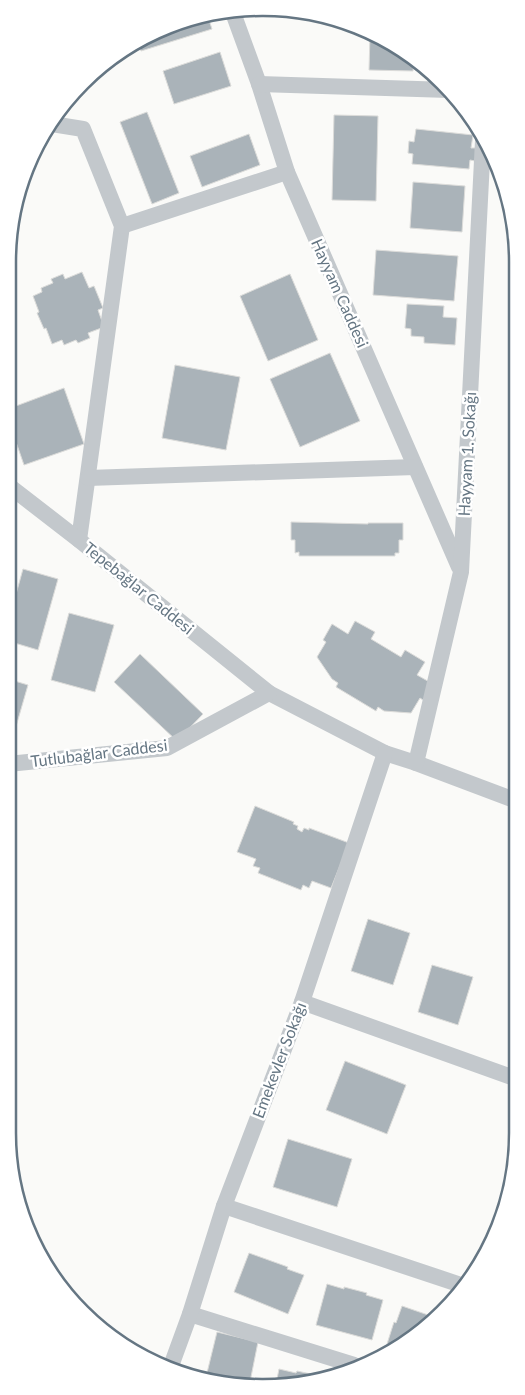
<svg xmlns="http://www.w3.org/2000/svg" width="525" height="1395" font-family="Lato,sans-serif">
  <rect width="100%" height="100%" fill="#fafaf8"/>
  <g fill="#aab3b9" stroke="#dcdcda">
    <polygon points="208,17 212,29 141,51 137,41"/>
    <polygon points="370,35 404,50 414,59 413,71 369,70"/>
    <polygon points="220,52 231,86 174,104 163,71"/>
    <polygon points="147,112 179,193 152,204 120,122"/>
    <polygon points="334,115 378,116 376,201 332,200"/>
    <polygon points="416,129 473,135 471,148 477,148 475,161 470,160 469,169 412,164 413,154 408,153 409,141 414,142"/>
    <polygon points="249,134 260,165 202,187 190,156"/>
    <polygon points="413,182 465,186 462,232 410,228"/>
    <polygon points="503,182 507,200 501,199"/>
    <polygon points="376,250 458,256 454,301 373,295"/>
    <polygon points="82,272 89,288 94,286 103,308 98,310 104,327 88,333 90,338 78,343 76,340 64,345 62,340 52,344 46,328 44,329 37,313 39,312 33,296 42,292 41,288 53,283 51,279 63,274 65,279"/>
    <polygon points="290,274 318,340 268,361 240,296"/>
    <polygon points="407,304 444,306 443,317 457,318 455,345 424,343 424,337 411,336 411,329 405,328"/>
    <polygon points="330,353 360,421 300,447 270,379"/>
    <polygon points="175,365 240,377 226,450 162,438"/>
    <polygon points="64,388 84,444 24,465 8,419 8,409"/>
    <polygon points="291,522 368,524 368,523 403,523 403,540 399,540 399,553 395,553 395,556 299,556 299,552 295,553 295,540 291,540"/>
    <polygon points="23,569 58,579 38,650 8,641 8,623"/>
    <polygon points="69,613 114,625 95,692 51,680"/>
    <polygon points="355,621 375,632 371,639 401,657 405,650 425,662 417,675 433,684 423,700 420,698 411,713 384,711 378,707 376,711 336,687 338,683 332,679 317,657 326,642 323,640 332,624 348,634"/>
    <polygon points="140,654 203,714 177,741 114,682"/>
    <polygon points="8,679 28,685 8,754"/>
    <polygon points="255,806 294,822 293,824 298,826 297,829 302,832 304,828 309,830 309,828 349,843 331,888 312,881 309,888 303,885 301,890 258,873 260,868 253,866 256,859 237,852"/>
    <polygon points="368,919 410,933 393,985 351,971"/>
    <polygon points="432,965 473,977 458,1025 418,1012"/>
    <polygon points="345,1061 406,1085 387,1134 326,1110"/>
    <polygon points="288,1139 352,1159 337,1207 273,1187"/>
    <polygon points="249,1253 288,1267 287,1269 304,1275 288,1314 234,1292"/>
    <polygon points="327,1284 344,1289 344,1287 367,1293 366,1295 383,1300 372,1340 316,1325"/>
    <polygon points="402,1306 434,1317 404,1345 387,1352 389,1344 387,1344 394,1322 396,1323"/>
    <polygon points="217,1332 258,1342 250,1382 248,1381 247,1385 229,1385 206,1377"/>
    <polygon points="279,1369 296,1373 297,1371 320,1376 319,1379 321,1379 313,1383 276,1384"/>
  </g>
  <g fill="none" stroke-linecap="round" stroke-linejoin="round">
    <g stroke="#c3c8cc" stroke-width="16">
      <polyline points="232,10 259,84 287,172 459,567"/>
      <polyline points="259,84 449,90"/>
      <polyline points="52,124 83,129 122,226 79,540"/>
      <polyline points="122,226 287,172"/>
      <polyline points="88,478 415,467"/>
      <polyline points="8,485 79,540 269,693 385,753 416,763 517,801"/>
      <polyline points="416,763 461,572 483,141"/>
      <polyline points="8,764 167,748 269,693"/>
      <polyline points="302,1002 517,1079"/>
      <polyline points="224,1206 464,1286 464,1289"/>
      <polyline points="190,1314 354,1365"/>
      <polyline points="171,1366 190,1314 224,1206 302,1002 385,753"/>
    </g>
  </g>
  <g text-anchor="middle" stroke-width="5" stroke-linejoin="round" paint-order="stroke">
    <g font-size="16" fill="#657683" stroke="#fff">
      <text transform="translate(340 293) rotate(66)" y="6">Hayyam Caddesi</text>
      <text transform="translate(467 454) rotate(-87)" y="6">Hayyam 1. Sokağı</text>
      <text transform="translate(139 588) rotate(39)" y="6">Tepebağlar Caddesi</text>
      <text transform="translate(99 753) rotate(-7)" y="6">Tutlubağlar Caddesi</text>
      <text transform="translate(279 1060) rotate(-69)" y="6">Emekevler Sokağı</text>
    </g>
  </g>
  <path d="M0 0H525V1395H0ZM262 16H263A246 246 0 0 1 509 262V1133A246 246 0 0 1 263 1379H262A246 246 0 0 1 16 1133V262A246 246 0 0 1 262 16Z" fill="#fff" fill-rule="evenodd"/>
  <path fill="none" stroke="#657683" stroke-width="2.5" d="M262 16H263A246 246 0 0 1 509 262V1133A246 246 0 0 1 263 1379H262A246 246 0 0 1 16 1133V262A246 246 0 0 1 262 16Z"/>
</svg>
